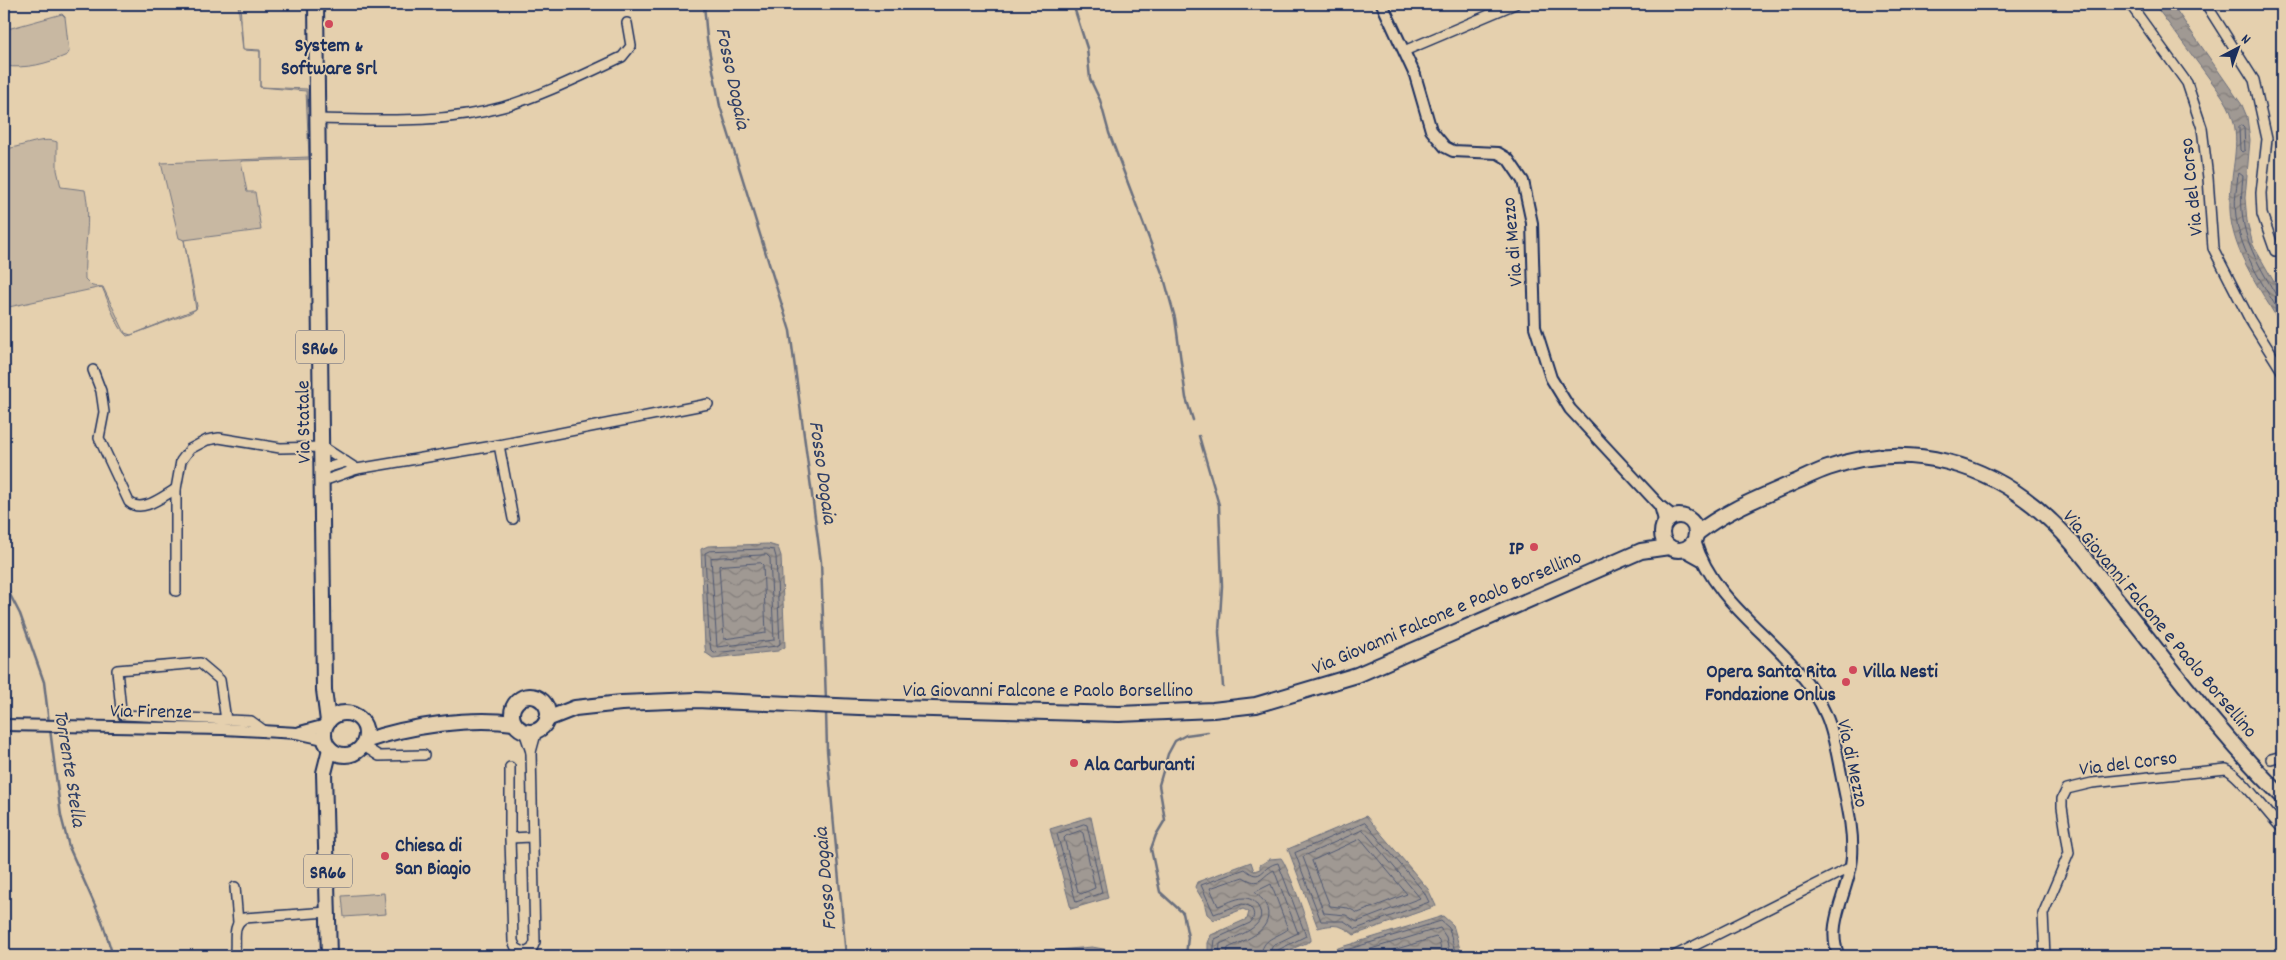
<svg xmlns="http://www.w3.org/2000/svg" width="2286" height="960" font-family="Dekko,sans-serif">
  <defs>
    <pattern id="water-waves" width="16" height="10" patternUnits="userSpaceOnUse" patternTransform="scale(1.25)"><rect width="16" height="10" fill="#a09993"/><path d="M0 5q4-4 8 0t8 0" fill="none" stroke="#827d7b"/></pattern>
  </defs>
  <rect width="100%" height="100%" fill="#e5d0ae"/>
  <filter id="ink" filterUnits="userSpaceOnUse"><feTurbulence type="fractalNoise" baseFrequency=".02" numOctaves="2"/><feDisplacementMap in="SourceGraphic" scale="10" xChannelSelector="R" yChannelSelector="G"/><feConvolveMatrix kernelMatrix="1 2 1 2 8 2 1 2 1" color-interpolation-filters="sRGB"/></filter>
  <g filter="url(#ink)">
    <g fill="#c8b8a2" stroke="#727480">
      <path d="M238 4H240L243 49 260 50V87L307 89 310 159 241 161 247 192H255L261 230 184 240 197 306 196 309 190 313 131 335 127 336C115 325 109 302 102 287L4 308V149C20 148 42 136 57 142V170L61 187 85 190C92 219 83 250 85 279L92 286 103 287 125 333 131 335 196 309 184 240 179 238 161 163 309 157 306 91 260 87V51L243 50Z"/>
      <path d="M62 14 65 17 69 52 67 55C46 64 27 69 4 66V30Z"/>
      <polygon points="384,893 386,914 344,917 342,896"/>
    </g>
    <g fill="url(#water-waves)" stroke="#6b6f7e">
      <path d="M2154 4H2172L2242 105 2247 117 2250 140 2245 198 2247 221 2253 245 2282 296V327C2260 287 2227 247 2230 199 2231 172 2241 142 2232 116 2228 101 2215 87 2206 74 2189 51 2171 27 2154 4Z"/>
      <polygon points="768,544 778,547 781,556 785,647 778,651 713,658 706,653 705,647 701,549 708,546"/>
      <path d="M1366 816 1428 889 1436 906 1354 935C1341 924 1334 924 1318 928L1288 849Z"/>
      <polygon points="1089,817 1091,817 1108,898 1071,909 1050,829"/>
      <path d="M1281 858C1287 864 1312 933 1311 941L1275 956H1208V943L1211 935 1247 919 1249 912 1243 909 1214 920 1207 914 1204 902 1195 887 1197 882 1251 862 1254 871 1260 869V865L1270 859Z"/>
      <polygon points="1443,916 1453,925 1462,956 1333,956 1335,950 1338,948"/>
      <polygon points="1092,947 1142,956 1055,956 1058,950"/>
    </g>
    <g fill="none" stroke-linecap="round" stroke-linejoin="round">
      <g stroke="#505973" stroke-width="1">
        <polygon points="2242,125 2244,127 2245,150 2242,152 2240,150 2239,128"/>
        <path d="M2282 298 2276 295C2250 250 2237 229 2243 176L2239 173C2237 179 2237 186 2236 192 2230 239 2260 278 2282 317"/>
        <polygon points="767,549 774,550 776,557 780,644 777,646 714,653 711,650 709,637 705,553 709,551"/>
        <polygon points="767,555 770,558 774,640 717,647 711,558"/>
        <polygon points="761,563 763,565 766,633 724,639 719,566"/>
        <polygon points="1365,823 1424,892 1429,902 1356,929 1344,921 1321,921 1295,853"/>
        <polygon points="1084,824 1087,825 1102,893 1076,902 1057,834"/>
        <polygon points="1363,830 1420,898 1357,922 1346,915 1324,913 1303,857"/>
        <polygon points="1080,831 1083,833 1095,888 1081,894 1078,892 1064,838 1066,836"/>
        <polygon points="1361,839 1407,894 1358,913 1348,908 1330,906 1312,861"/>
        <path d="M1060 956C1072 948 1096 952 1109 956"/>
        <path d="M1213 956 1215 939 1250 923C1255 918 1255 911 1249 906L1242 904 1214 914 1201 885 1245 869C1262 884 1261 866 1278 863L1306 936 1278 950 1275 956"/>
        <path d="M1219 956 1220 944C1233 937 1273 927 1257 905 1254 900 1249 898 1244 898 1235 898 1226 904 1218 906L1210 888 1243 877C1261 888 1260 877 1274 870L1298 933 1273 945 1268 956"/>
        <path d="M1227 956 1228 948C1245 940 1278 930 1265 903 1263 899 1258 896 1255 892L1271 884 1288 929C1277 938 1262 937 1261 956"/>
        <polyline points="1338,956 1339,953 1346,950 1441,921 1449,928 1456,956"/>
        <polyline points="1348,956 1440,928 1446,937 1450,956"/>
        <polyline points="1374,956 1436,937 1439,940 1442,956"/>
      </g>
      <g stroke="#6b6f7e" stroke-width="2.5">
        <polyline points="704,4 707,39 720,106 790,331 821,562 826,701"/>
        <polyline points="1073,4 1087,48 1090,79 1100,100 1109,133 1164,278 1175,318 1186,398 1193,420"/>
        <polyline points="1199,436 1219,505 1222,586 1219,632 1223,687"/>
        <polyline points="4,583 20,614 44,682 49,723"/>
        <polyline points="826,711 827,750 846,956"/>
        <polyline points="50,729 61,816 69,847 102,921 113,956"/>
        <polyline points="1186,956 1188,937 1183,913 1160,892 1151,849 1156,835 1165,820 1159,785 1168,754 1175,741 1186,735 1208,732"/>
      </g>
      <defs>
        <g id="minor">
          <polyline points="2130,4 2187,83 2202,128 2208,178 2213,248 2250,320 2282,371"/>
          <polyline points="2206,4 2254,80 2267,139 2261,193 2262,214 2275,251"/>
          <polyline points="1404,51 1515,4"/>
          <path d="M318 119C379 120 443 124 503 107 544 95 583 75 622 57L631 46 627 23"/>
          <path d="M93 370 101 391 104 412 99 438 129 502C142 514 163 496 176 489"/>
          <polyline points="499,445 513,519"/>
          <polyline points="323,469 346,462"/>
          <polyline points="323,481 357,469 499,445 708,404"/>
          <polyline points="176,591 176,489 181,461 190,449 207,440 219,438 280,448 323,447 357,469"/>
          <polyline points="226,720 220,680 200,663 117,670 121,710 123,715 251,721 266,732"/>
          <polyline points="524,731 531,752"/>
          <polyline points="362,745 379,756 424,755"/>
          <polyline points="2271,759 2282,756"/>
          <polyline points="510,767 510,838 513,941 516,948 525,953 532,949 535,942 531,752 537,730"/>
          <polyline points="510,838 532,837"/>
          <polyline points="235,887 238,922"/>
          <path d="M234 956C238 943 230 926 244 918L328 912"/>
          <polyline points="1674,956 1851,867"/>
          <path d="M2045 956 2043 914 2069 853 2062 807V799L2067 789 2092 783 2226 769C2240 774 2268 815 2282 828"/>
        </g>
        <g id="tertiary">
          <polyline points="1382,4 1415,75 1431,130 1445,147 1453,151 1498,153 1508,159 1523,181 1532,223 1535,327 1551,378 1570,409 1660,506 1674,517"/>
          <polyline points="1660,506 1665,524"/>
          <path d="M1695 541C1717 614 1797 646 1826 715 1834 733 1837 754 1841 774 1846 800 1854 829 1852 857 1850 889 1824 925 1839 956"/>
          <polyline points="1683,550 1701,560"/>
          <polyline points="4,725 223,729 297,733 324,739"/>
          <polyline points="300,732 326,725"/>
        </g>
        <g id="primary">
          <polyline points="316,4 324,690 328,721"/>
          <circle cx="1679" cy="533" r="17"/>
          <path d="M1696 534C1725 511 1759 498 1793 483 1805 478 1816 472 1828 468 1909 440 1990 462 2051 521 2077 545 2097 575 2119 602 2172 668 2222 738 2282 796"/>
          <circle cx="530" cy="714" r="18"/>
          <circle cx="345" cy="734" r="21"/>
          <polyline points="547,719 575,708 621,703 696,700 859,707 1119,714 1213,710 1256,705 1357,675 1641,551 1669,547"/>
          <path d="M365 741C407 726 470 717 514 723"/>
          <polyline points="329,956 324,773 330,749"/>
        </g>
      </defs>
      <use href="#minor" stroke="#1b2f5e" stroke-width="12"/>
      <use href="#tertiary" stroke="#1b2f5e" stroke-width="14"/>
      <use href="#primary" stroke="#1b2f5e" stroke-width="18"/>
      <use href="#minor" stroke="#e5d0ae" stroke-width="9"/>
      <use href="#tertiary" stroke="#e5d0ae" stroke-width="10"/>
      <use href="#primary" stroke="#e5d0ae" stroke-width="14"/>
    </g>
  </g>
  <g fill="#d1495b" stroke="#e5d0ae" stroke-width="2">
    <circle cx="329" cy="24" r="5"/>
    <circle cx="1534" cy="547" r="5"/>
    <circle cx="1853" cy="670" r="5"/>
    <circle cx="1846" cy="682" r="5"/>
    <circle cx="1074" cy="763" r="5"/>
    <circle cx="385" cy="856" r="5"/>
  </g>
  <g text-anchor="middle" stroke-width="4" stroke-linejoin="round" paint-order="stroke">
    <g fill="#e5d0ae" stroke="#585f76" stroke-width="1">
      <rect x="296" y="330.5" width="48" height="33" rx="4"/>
      <rect x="304" y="854.5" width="48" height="33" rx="4"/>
    </g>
    <g font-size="19" font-weight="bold" fill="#1b2f5e">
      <text x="320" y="354">SR66</text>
      <text x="328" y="878">SR66</text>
    </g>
    <g font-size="20" font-weight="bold" fill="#1b2f5e" stroke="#e5d0ae" text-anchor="start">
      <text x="329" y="51" text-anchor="middle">System &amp;<tspan x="329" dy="23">Software Srl</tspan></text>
      <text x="1524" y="554" text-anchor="end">IP</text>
      <text x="1836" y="677" text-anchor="end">Opera Santa Rita<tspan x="1836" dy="23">Fondazione Onlus</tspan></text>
      <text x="1863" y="677">Villa Nesti</text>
      <text x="1084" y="770">Ala Carburanti</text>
      <text x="395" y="851">Chiesa di<tspan x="395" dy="23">San Biagio</tspan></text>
    </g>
    <g font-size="20" fill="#1b2f5e" stroke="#e5d0ae">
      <text transform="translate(2190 187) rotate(-96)" y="7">Via del Corso</text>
      <text transform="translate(1511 242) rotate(-95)" y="7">Via di Mezzo</text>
      <text transform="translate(302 422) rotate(-91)" y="7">Via Statale</text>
      <text transform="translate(1446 611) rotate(-23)" y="7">Via Giovanni Falcone e Paolo Borsellino</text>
      <text transform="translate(2161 623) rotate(50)" y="7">Via Giovanni Falcone e Paolo Borsellino</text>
      <text x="1048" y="696">Via Giovanni Falcone e Paolo Borsellino</text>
      <text transform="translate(151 710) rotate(1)" y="7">Via Firenze</text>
      <text transform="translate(2128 762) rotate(-7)" y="7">Via del Corso</text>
      <text transform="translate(1854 763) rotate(78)" y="7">Via di Mezzo</text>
    </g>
    <g font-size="21" font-style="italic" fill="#2f3f66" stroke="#e5d0ae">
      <text transform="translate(734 78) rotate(78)" y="7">Fosso Dogaia</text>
      <text transform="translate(824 472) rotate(82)" y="7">Fosso Dogaia</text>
      <text transform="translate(71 768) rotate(81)" y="7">Torrente Stella</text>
      <text transform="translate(824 879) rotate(-95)" y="7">Fosso Dogaia</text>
    </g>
  </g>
  <rect width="2286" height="960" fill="none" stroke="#e5d0ae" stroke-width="20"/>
  <rect x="10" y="10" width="2266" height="940" fill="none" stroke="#1b2f5e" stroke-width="2" filter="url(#ink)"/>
  <g transform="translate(2238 48) rotate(41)" stroke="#e5d0ae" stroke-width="4" paint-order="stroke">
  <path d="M0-4L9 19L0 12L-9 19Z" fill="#1b2f5e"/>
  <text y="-8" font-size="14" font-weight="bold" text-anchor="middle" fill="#1b2f5e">N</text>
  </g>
</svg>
